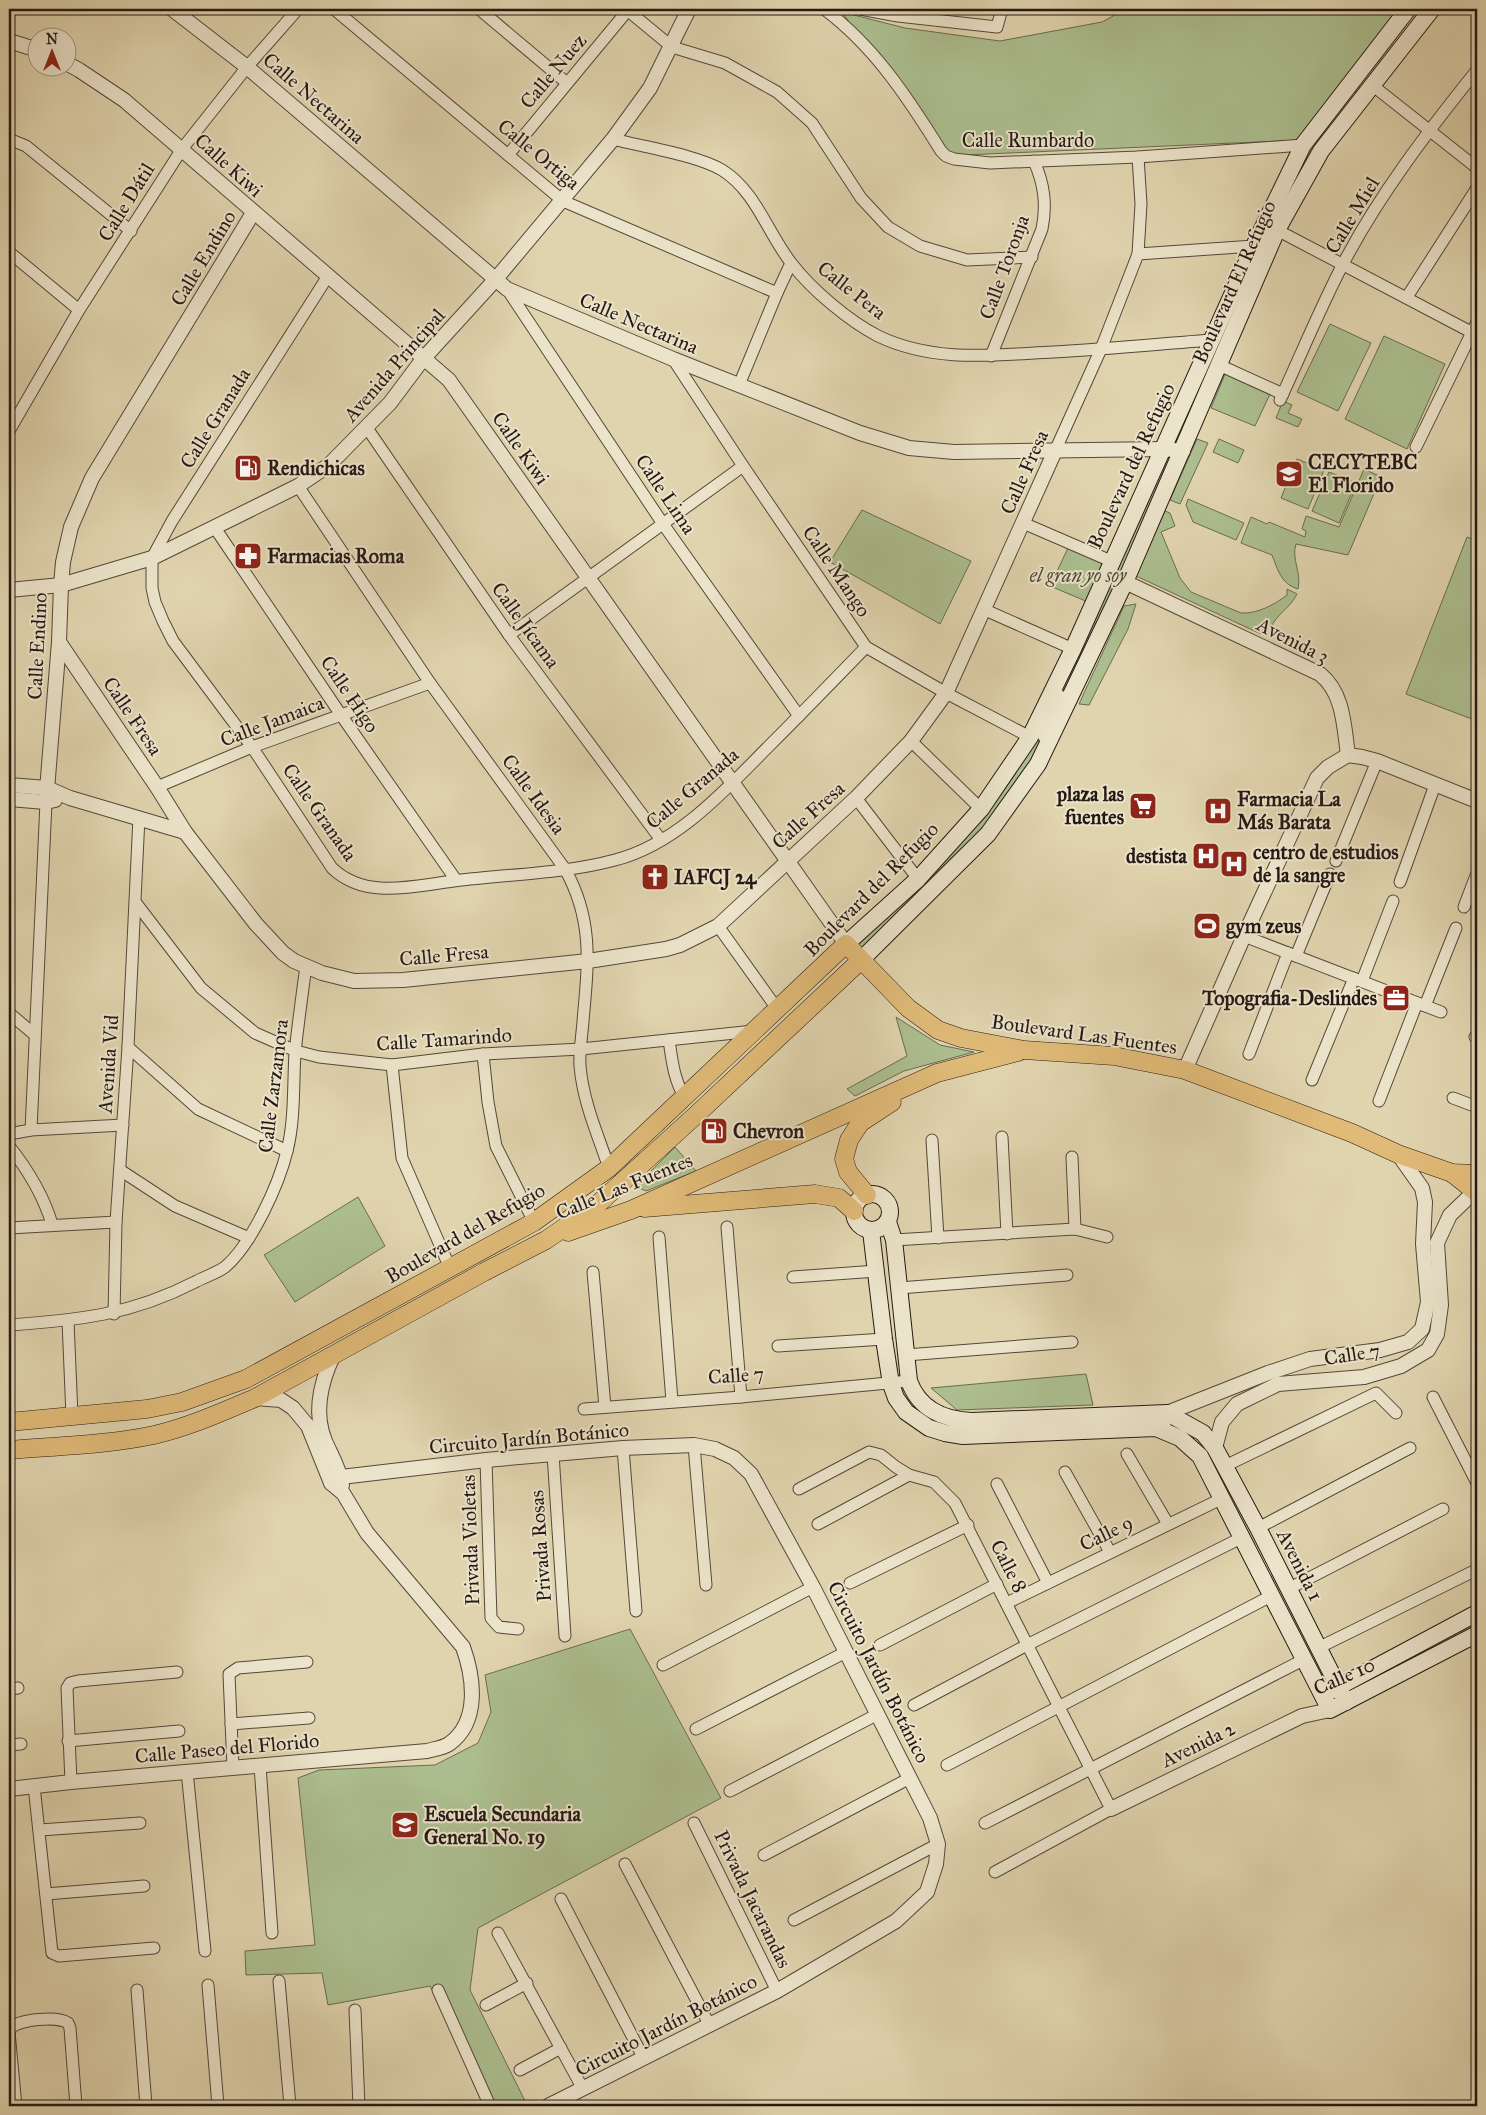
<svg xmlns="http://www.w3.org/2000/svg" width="1486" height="2115" font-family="'IM FELL Great Primer',serif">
  <rect width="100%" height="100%" fill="#e0d4ae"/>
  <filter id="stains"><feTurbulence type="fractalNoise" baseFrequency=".004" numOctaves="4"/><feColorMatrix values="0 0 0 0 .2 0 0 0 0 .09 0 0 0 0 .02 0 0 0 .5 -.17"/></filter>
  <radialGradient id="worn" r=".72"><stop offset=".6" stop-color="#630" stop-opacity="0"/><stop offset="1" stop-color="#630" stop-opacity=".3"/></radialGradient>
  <g fill="#acbe8f" stroke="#686c52">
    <polygon points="1126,9 1401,9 1302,140 942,156 842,12 905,28 1000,41 1102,22"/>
    <polygon points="1330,324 1371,343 1338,411 1297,392"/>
    <polygon points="1384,336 1445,364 1407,449 1345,419"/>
    <polygon points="1225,374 1270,394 1255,426 1211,408"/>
    <polygon points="1283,401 1292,405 1288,413 1302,419 1298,427 1276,418"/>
    <polygon points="1197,439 1208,443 1180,504 1170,500"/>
    <polygon points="1219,439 1244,450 1238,463 1213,452"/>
    <polygon points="1297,459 1324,470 1308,509 1281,498"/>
    <polygon points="1157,467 1170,473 1046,734 1023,773 1000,808 958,854 860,953 854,949 905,900 1000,793"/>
    <path d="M1364 469 1381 477 1348 555 1296 544C1291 559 1302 573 1298 589 1281 584 1278 570 1272 555L1241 543 1251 517 1267 524 1269 522 1305 537 1306 531 1302 529 1306 516 1339 527Z"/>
    <polygon points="1329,472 1356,483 1339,523 1312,511"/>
    <polygon points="1188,499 1244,523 1236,540 1193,522 1186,505"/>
    <polygon points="862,510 971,561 940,624 830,562"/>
    <path d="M1165 511 1170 513 1175 526 1161 532 1180 578 1191 592 1241 613C1257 614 1274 605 1287 595V589L1297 594C1291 607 1277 614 1271 627L1265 626 1261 634 1136 576Z"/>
    <polygon points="1467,537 1477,541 1477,721 1406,694"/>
    <polygon points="1068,548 1105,565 1088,602 1050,586"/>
    <polygon points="1136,604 1128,629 1089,705 1079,704 1124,606"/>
    <polygon points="896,1017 940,1045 974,1052 904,1071 855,1096 847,1089 907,1056"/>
    <polygon points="675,1147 696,1171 646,1191 639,1188 638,1184"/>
    <polygon points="358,1197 385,1246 295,1302 264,1255"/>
    <polygon points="1086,1374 1093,1405 957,1410 931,1388"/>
    <polygon points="630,1629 721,1798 478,1928 470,1990 527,2105 493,2106 430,1986 328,2005 322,1973 246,1975 245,1951 315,1945 298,1778 319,1770 435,1765 478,1743 491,1712 485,1675"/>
  </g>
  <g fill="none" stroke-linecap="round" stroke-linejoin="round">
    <defs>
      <g id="minor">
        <polyline points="334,9 563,201 777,293"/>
        <polyline points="479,9 567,83"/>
        <polyline points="626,9 672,47 725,63 777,92 812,123 861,198 888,227 920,246 967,260 1032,257"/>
        <path d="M824 9C874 46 908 98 941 151L946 156 954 159 990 163 1138 157 1303 145"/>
        <polyline points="860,9 898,16 997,27 1002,9"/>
        <polyline points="1372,85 1477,168"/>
        <polyline points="9,139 26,146 131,231"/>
        <path d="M613 139C643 147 697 155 722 170 756 191 768 234 792 264 812 290 849 321 878 336 934 363 994 355 1053 352 1106 349 1159 344 1211 340"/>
        <polyline points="508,155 628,10"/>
        <polyline points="1277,230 1471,332"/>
        <polyline points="9,252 79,310"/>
        <polyline points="1138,254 1254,246"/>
        <path d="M328 276 172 521 152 558V588L155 602 163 621 173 641 252 747 332 868C365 900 413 886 454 881 508 874 563 874 615 860 678 844 727 788 771 744 803 712 834 680 866 647"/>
        <polyline points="507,289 663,524 799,716"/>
        <polyline points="1407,297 1477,188"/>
        <path d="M991 356 1042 229C1047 204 1044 184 1034 161"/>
        <polyline points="673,359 743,466 866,647 946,693 1030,737"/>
        <polyline points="1219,365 1283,394"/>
        <polyline points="739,385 777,293 791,263"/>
        <path d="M1280 400C1301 355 1320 308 1343 264 1379 195 1428 131 1477 70"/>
        <polyline points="367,428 509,635 661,840"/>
        <polyline points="9,431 79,310 182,149 247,67 298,9"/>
        <polyline points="1416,447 1477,322"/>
        <polyline points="1055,451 1101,349 1138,254 1141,204 1138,157"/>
        <path d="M298 486 430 683 565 869C594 921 588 965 583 1021 582 1036 579 1052 580 1066 583 1102 598 1135 609 1168"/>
        <polyline points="1023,523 1111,561"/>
        <polyline points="215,528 341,715 456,880"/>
        <polyline points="983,609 1073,649"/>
        <polyline points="509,635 743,466"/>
        <polyline points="911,741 981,809"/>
        <polyline points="157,787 252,747 430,683"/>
        <polyline points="856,798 918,879"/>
        <polyline points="1336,861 1377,761"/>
        <polyline points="1400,882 1435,785"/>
        <polyline points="136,903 201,988 255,1033 296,1051 319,1057 392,1065 483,1054 581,1049 754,1031"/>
        <polyline points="1464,907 1477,873"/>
        <polyline points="718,926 778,1010"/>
        <polyline points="1244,936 1441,1012"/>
        <polyline points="1296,956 1330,874"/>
        <polyline points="1362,981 1393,901"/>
        <polyline points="1425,1006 1456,928"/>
        <polyline points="9,1013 35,1035"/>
        <polyline points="1475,1037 1477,1037"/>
        <path d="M669 1040C672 1061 674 1080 685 1098"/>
        <polyline points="128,1047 198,1109 287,1151"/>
        <polyline points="483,1054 488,1102 496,1146 534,1222"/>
        <polyline points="1249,1054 1288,953"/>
        <polyline points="392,1065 402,1158 450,1268"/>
        <polyline points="1312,1080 1354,978"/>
        <polyline points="1453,1098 1477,1107"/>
        <polyline points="1379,1101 1417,1003"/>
        <polyline points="31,1130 46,802"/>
        <polyline points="9,1134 31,1130 123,1125"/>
        <polyline points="1002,1137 1007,1234"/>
        <polyline points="932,1140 938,1238"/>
        <path d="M9 1146C28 1170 43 1194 52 1224"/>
        <polyline points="1072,1157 1075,1229"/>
        <polyline points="120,1170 175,1206 249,1238"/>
        <polyline points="727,1227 741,1397"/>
        <polyline points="9,1228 116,1222"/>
        <polyline points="659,1237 672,1401"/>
        <polyline points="894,1240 1075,1229 1107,1237"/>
        <polyline points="593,1272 605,1407"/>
        <polyline points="793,1277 877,1271"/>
        <polyline points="899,1288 1067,1275"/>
        <polyline points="114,1314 116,1222 128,1047 139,817"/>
        <polyline points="68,1321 72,1416"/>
        <path d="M9 1325C79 1320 131 1315 195 1282 204 1277 217 1273 225 1267 252 1244 279 1184 287 1151 295 1120 293 1085 295 1053 298 1024 302 995 306 966"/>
        <polyline points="778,1346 884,1339"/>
        <polyline points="906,1355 1072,1342"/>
        <polyline points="1433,1397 1477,1483"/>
        <polyline points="584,1409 741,1397 909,1381"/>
        <polyline points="694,1445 706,1585"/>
        <polyline points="623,1448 636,1611"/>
        <polyline points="553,1454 565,1636"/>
        <polyline points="1127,1454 1168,1524"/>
        <polyline points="486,1460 491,1618 499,1627 518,1629"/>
        <polyline points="1225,1466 1376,1393 1396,1413"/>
        <polyline points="1065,1472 1110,1552"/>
        <polyline points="997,1484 1048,1583"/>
        <polyline points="799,1489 869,1452 881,1455 896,1467 909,1475 934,1482 955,1503 1111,1809 995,1872"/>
        <polyline points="818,1524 909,1475"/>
        <polyline points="1258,1528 1410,1448"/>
        <polyline points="850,1583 968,1525"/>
        <polyline points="1288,1589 1443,1509"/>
        <polyline points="1007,1603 1221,1499"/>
        <polyline points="880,1645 997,1584"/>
        <polyline points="1318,1648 1474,1571"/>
        <polyline points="663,1665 813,1587"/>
        <polyline points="9,1689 18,1688"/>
        <polyline points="914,1705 1029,1644 1241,1538"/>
        <polyline points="231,1724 309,1718"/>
        <polyline points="696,1729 846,1652"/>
        <polyline points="68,1741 179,1731"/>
        <polyline points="9,1745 21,1744"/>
        <polyline points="947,1765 1271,1596"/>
        <polyline points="260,1766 272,1933"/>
        <polyline points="233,1768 229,1674 238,1668 307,1662"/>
        <polyline points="187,1771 205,1951"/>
        <polyline points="71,1782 67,1688 70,1683 78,1681 177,1672"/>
        <polyline points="34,1786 52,1953 59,1956 154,1948"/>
        <polyline points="730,1791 878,1714"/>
        <polyline points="694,1823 777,1991"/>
        <polyline points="985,1823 1305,1659"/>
        <polyline points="40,1830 140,1823"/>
        <polyline points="764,1855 910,1778"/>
        <polyline points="625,1864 709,2024"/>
        <polyline points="46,1894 144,1886"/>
        <polyline points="561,1899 643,2057"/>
        <polyline points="794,1920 938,1844"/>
        <polyline points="498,1933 583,2089"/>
        <polyline points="279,1981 290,2106"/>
        <polyline points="208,1985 218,2106"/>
        <polyline points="137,1990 146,2106"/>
        <polyline points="438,1990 490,2106"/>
        <polyline points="486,2005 527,1983"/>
        <polyline points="355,2010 359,2106"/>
        <polyline points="520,2070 561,2048"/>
        <path d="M16 2106 9 2032 11 2028C19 2019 58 2016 68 2023L70 2028 76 2106"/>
      </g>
      <g id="tertiary">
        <polyline points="172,9 247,67 507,289 673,359 860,433 909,448 954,452 1163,449 1183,451"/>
        <polyline points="9,41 38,50"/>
        <polyline points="68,64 79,70 124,100 449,380 846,944"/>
        <path d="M1125 582 1320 674C1344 693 1344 727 1348 755"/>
        <polyline points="9,590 61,585 152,558 298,486 329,465 390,403 423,359 495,280 613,139 650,88 689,9"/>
        <polyline points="59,642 157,787 185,832 256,924 283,953 294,961 322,973 354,981 403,980 588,961 666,949 680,945 718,926 856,798 911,741 946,693 1055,451"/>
        <polyline points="1051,739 1045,736 1044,728 1058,696"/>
        <polyline points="1348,755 1362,757 1377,761 1477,801"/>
        <polyline points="9,785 47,788 70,798 185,832"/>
        <polyline points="9,799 46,802 55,800"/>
        <polyline points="46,802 59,642 61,585 63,562 71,527 92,478 253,213"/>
        <polyline points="1185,1070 1244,936 1317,778 1328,767 1348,755"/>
        <path d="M334 1354C321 1381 313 1412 325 1441 331 1455 340 1469 342 1485"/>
        <polyline points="1161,1430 1167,1413 1268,1373 1310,1359 1380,1350 1408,1342 1422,1329 1428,1302 1423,1244 1425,1202 1422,1188 1398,1154"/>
        <polyline points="1215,1448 1222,1422 1237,1404 1278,1384 1364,1377 1401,1366 1428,1350 1437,1334 1441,1305 1437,1243 1450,1215 1474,1192 1476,1182"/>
        <polyline points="331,1483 341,1477 486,1460 623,1448 694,1445 715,1449 734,1458 751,1474 813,1587 930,1818 938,1844 936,1864 927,1892 896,1921 777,1991 548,2106"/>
        <path d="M9 1789 71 1782 427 1751C434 1749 443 1748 449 1744 480 1722 474 1678 463 1647L367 1533 343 1493 331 1483 308 1426 293 1408 281 1400 255 1398"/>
        <polyline points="1111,1809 1302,1716 1330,1710"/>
      </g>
      <g id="secondary">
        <polyline points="846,944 918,879 981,809 1030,737 1073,649 1254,246 1303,145 1408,9"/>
        <polyline points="860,961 988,834 1038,764 1125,582 1277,230 1321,151 1432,9"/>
        <circle cx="872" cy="1212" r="18"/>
        <path d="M888 1222 894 1240 909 1381C919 1409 944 1420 972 1421L1167 1413 1203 1433 1215 1448 1258 1528 1346 1702"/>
        <polyline points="871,1231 884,1339 891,1384 896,1398 906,1412 929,1428 945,1433 963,1436 1156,1428 1180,1438 1200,1456 1330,1710 1477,1634"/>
        <polyline points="1329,1692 1477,1613"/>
      </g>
      <g id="primary">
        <polyline points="1452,1173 1477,1193"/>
        <polyline points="867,1195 848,1172 844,1159 849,1140 860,1123 892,1102"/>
        <polyline points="644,1208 815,1194 839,1198 854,1211"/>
        <polyline points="568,1232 631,1210 937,1073 1018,1052"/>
        <polyline points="9,1422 147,1409 182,1402 246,1379 534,1222 609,1168 846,944 908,1008 938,1030 961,1038 1024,1050 1114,1056 1185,1070 1352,1133 1398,1154 1452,1173 1477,1174"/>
        <path d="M9 1450C56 1446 107 1445 154 1435 189 1427 222 1412 255 1398L484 1272 546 1240 565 1227 599 1203 696 1115 860 961"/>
      </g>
    </defs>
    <use href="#minor" stroke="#54483a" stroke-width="13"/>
    <use href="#tertiary" stroke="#54483a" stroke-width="16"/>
    <use href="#secondary" stroke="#251914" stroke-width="18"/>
    <use href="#primary" stroke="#251914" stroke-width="19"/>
    <use href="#minor" stroke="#ebe3ca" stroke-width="11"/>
    <use href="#tertiary" stroke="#ebe3ca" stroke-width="14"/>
    <use href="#secondary" stroke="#ebe3ca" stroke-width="16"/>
    <use href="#primary" stroke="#e0ba77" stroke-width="18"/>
  </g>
  <defs>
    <symbol id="fuel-square" viewBox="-11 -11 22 22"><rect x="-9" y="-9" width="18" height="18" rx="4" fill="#8f2418" stroke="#ebe3ca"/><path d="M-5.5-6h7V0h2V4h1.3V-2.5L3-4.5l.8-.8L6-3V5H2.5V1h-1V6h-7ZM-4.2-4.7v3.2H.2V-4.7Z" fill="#fff"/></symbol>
    <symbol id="school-square" viewBox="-11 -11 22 22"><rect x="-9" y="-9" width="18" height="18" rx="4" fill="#8f2418" stroke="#ebe3ca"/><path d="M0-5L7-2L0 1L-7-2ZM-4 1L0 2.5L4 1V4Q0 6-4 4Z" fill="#fff"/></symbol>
    <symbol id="pharmacy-square" viewBox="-11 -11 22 22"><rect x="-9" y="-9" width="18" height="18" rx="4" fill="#8f2418" stroke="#ebe3ca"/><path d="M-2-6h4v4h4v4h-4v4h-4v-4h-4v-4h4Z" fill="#fff"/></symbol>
    <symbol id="supermarket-square" viewBox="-11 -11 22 22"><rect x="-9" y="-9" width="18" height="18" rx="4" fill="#8f2418" stroke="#ebe3ca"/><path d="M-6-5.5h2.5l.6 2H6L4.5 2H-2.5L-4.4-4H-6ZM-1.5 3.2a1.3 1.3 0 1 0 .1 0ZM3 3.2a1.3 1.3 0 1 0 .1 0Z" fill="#fff"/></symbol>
    <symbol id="hospital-square" viewBox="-11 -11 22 22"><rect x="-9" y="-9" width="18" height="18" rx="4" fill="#8f2418" stroke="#ebe3ca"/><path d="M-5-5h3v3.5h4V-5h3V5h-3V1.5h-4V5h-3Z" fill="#fff"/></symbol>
    <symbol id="church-square" viewBox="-11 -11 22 22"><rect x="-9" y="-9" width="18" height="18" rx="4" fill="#8f2418" stroke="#ebe3ca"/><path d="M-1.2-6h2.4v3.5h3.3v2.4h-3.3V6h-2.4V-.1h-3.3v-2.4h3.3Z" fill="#fff"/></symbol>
    <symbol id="stadium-square" viewBox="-11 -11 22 22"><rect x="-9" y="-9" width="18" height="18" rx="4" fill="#8f2418" stroke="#ebe3ca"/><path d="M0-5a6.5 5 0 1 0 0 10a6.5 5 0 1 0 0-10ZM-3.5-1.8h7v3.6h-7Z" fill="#fff"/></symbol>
    <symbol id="office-square" viewBox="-11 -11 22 22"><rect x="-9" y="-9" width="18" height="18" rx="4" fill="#8f2418" stroke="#ebe3ca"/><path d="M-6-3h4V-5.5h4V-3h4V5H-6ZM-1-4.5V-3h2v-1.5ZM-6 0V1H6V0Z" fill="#fff"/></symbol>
  </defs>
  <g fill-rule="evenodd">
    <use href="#fuel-square" x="232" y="452" width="32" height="32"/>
    <use href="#school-square" x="1273" y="458" width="32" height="32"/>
    <use href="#pharmacy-square" x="232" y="540" width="32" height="32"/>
    <use href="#supermarket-square" x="1127" y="790" width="32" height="32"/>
    <use href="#hospital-square" x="1202" y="795" width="32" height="32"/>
    <use href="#hospital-square" x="1190" y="840" width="32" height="32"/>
    <use href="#hospital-square" x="1218" y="848" width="32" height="32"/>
    <use href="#church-square" x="639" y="861" width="32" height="32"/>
    <use href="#stadium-square" x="1191" y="910" width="32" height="32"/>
    <use href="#office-square" x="1380" y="982" width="32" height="32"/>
    <use href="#fuel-square" x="698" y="1115" width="32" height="32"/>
    <use href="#school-square" x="389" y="1809" width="32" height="32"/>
  </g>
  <g text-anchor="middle" stroke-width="4" stroke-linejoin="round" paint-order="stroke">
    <g font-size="20" fill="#251914" stroke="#ebe3ca">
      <text transform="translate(553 71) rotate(-50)" y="7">Calle Nuez</text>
      <text transform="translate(314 98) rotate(41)" y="7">Calle Nectarina</text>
      <text x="1028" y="147">Calle Rumbardo</text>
      <text transform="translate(539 154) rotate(39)" y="7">Calle Ortiga</text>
      <text transform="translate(229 165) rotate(42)" y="7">Calle Kiwi</text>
      <text transform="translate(126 202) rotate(-58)" y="7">Calle Dátil</text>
      <text transform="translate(1352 215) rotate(-59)" y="7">Calle Miel</text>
      <text transform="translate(203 258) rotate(-59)" y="7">Calle Endino</text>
      <text transform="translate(1004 267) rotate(-70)" y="7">Calle Toronja</text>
      <text transform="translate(1234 282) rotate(-66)" y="7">Boulevard El Refugio</text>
      <text transform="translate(852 290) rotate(38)" y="7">Calle Pera</text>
      <text transform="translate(639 323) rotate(23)" y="7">Calle Nectarina</text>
      <text transform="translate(394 365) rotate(-49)" y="7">Avenida Principal</text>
      <text transform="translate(215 418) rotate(-58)" y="7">Calle Granada</text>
      <text transform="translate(521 448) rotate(55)" y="7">Calle Kiwi</text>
      <text transform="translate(1131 466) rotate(-65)" y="7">Boulevard del Refugio</text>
      <text transform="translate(1024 472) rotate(-66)" y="7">Calle Fresa</text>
      <text transform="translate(666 494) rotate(56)" y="7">Calle Lima</text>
      <text transform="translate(837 571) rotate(56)" y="7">Calle Mango</text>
      <text transform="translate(526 625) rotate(54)" y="7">Calle Jícama</text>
      <text transform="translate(1293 640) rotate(27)" y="7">Avenida 3</text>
      <text transform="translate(37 646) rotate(-87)" y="7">Calle Endino</text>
      <text transform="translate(350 694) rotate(56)" y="7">Calle Higo</text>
      <text transform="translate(133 716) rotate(56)" y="7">Calle Fresa</text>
      <text transform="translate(272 721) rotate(-21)" y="7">Calle Jamaica</text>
      <text transform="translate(692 788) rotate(-40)" y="7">Calle Granada</text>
      <text transform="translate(534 794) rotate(54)" y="7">Calle Idesia</text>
      <text transform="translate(320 812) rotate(55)" y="7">Calle Granada</text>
      <text transform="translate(808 815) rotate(-42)" y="7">Calle Fresa</text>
      <text transform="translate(871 889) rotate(-45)" y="7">Boulevard del Refugio</text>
      <text transform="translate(444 955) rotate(-5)" y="7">Calle Fresa</text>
      <text transform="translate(1084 1034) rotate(8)" y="7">Boulevard Las Fuentes</text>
      <text transform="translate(444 1039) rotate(-4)" y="7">Calle Tamarindo</text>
      <text transform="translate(108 1064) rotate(-86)" y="7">Avenida Vid</text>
      <text transform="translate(273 1086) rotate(-83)" y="7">Calle Zarzamora</text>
      <text transform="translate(624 1186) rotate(-22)" y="7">Calle Las Fuentes</text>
      <text transform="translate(465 1233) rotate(-30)" y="7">Boulevard del Refugio</text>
      <text transform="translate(1352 1354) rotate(-9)" y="7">Calle 7</text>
      <text transform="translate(736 1375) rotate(-4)" y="7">Calle 7</text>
      <text transform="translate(529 1438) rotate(-5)" y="7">Circuito Jardín Botánico</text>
      <text transform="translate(1106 1533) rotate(-26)" y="7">Calle 9</text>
      <text transform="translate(470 1540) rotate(-92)" y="7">Privada Violetas</text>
      <text transform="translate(540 1546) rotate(-94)" y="7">Privada Rosas</text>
      <text transform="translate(1300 1565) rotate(63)" y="7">Avenida 1</text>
      <text transform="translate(1009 1566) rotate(63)" y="7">Calle 8</text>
      <text transform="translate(879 1672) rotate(63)" y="7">Circuito Jardín Botánico</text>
      <text transform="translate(1344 1676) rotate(-24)" y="7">Calle 10</text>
      <text transform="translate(1198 1744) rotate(-26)" y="7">Avenida 2</text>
      <text transform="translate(227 1748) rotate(-5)" y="7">Calle Paseo del Florido</text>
      <text transform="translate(753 1899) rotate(64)" y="7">Privada Jacarandas</text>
      <text transform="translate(666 2025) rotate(-27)" y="7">Circuito Jardín Botánico</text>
    </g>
    <g font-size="20" font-weight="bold" fill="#251914" stroke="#ebe3ca" text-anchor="start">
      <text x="1308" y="469">CECYTEBC<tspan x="1308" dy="23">El Florido</tspan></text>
      <text x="267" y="475">Rendichicas</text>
      <text x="267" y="563">Farmacias Roma</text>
      <text x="1124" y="801" text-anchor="end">plaza las<tspan x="1124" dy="23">fuentes</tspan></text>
      <text x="1237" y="806">Farmacia La<tspan x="1237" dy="23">Más Barata</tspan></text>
      <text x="1253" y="859">centro de estudios<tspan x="1253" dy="23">de la sangre</tspan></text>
      <text x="1187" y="863" text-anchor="end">destista</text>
      <text x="674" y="884">IAFCJ 24</text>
      <text x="1226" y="933">gym zeus</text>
      <text x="1377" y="1005" text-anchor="end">Topografia-Deslindes</text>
      <text x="733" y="1138">Chevron</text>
      <text x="424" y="1821">Escuela Secundaria<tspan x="424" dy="23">General No. 19</tspan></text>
    </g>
    <g font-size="20" font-style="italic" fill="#4e4b39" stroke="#ebe3ca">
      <text x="1078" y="582">el gran yo soy</text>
    </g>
  </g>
  <rect width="1486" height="2115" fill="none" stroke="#e0d4ae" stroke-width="30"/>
  <rect x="10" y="10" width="1466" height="2095" fill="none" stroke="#251914" stroke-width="2.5"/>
  <rect x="15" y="15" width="1456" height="2085" fill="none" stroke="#251914"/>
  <g transform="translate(52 52)"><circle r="24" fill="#ebe3ca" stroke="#9c9281"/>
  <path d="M0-4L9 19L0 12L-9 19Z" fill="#8f2418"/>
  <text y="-8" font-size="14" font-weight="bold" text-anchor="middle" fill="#251914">N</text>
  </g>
  <rect width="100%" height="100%" filter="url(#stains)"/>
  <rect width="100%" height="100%" fill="url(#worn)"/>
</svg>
